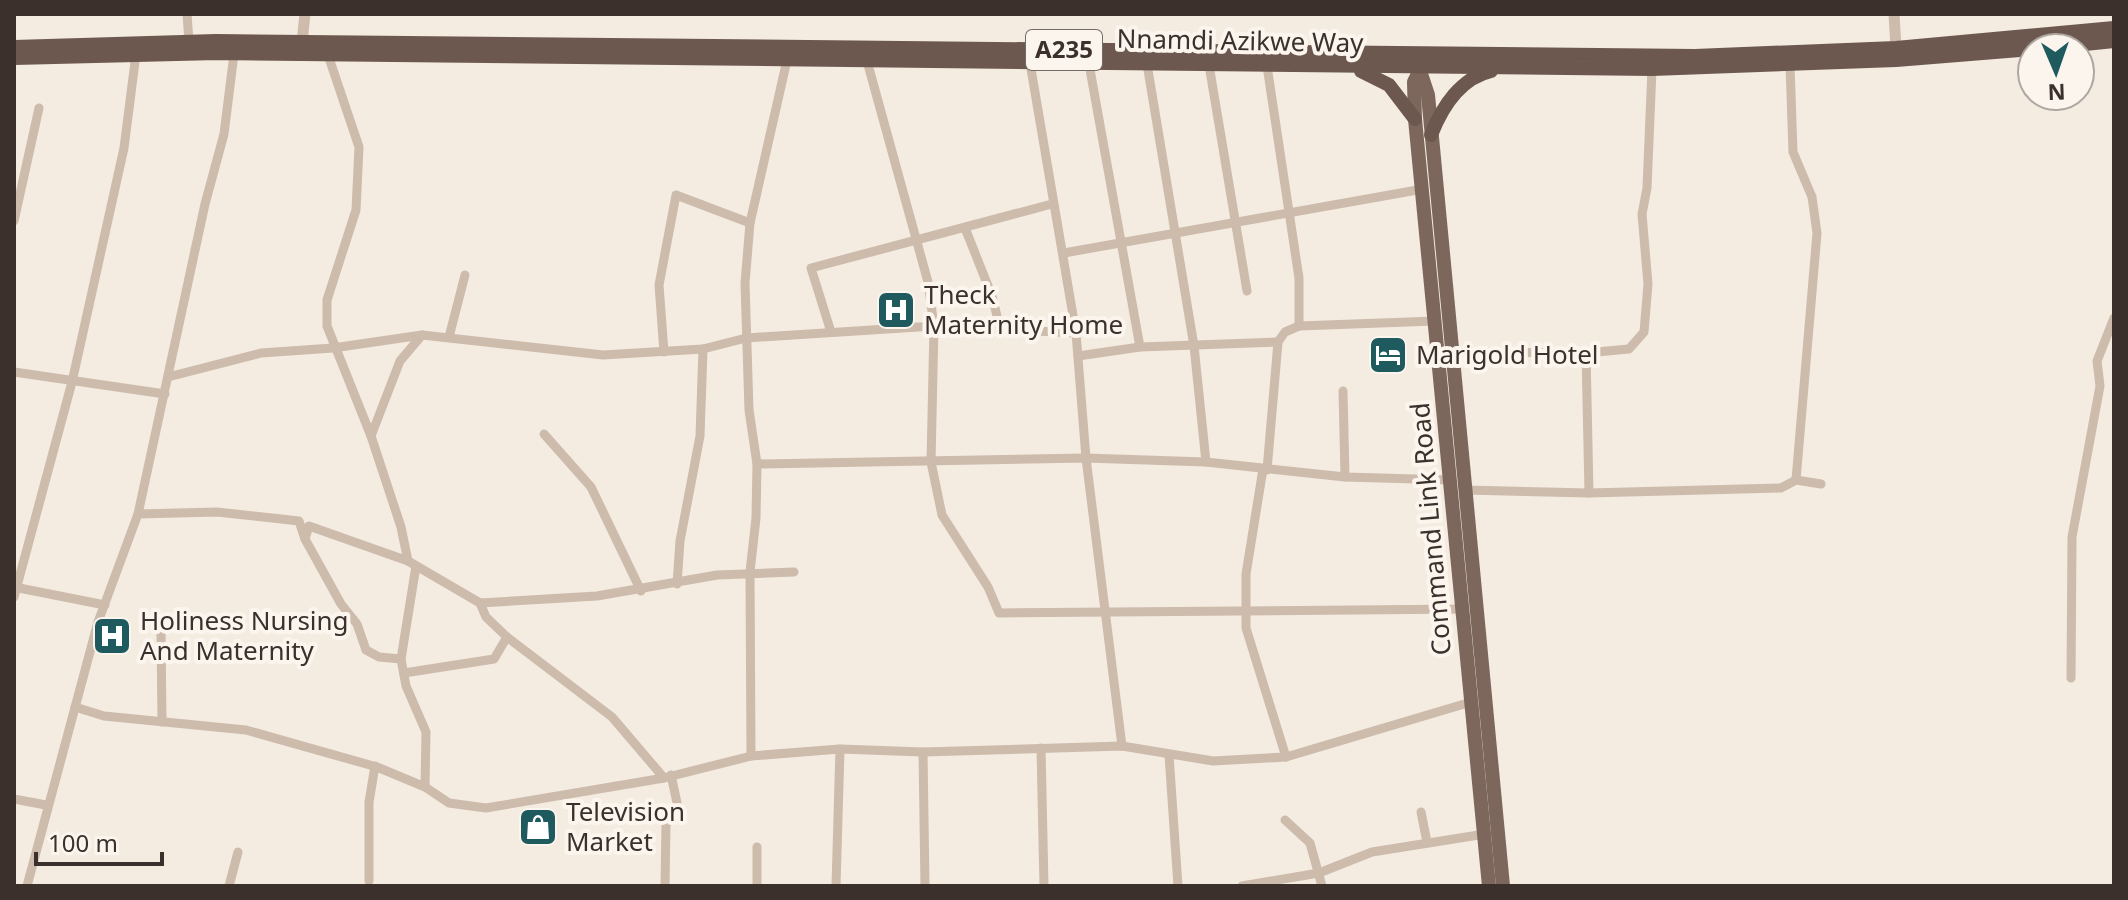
<svg xmlns="http://www.w3.org/2000/svg" width="2128" height="900" font-family="'Noto Sans',sans-serif">
  <rect width="100%" height="100%" fill="#f4ebe1"/>
  <g fill="none" stroke-linecap="round" stroke-linejoin="round">
    <g stroke="#cdbbac" stroke-width="9">
      <polyline points="187,14 189,42"/>
      <polyline points="328,55 359,147 356,210 327,300 327,326 371,436 401,527 408,561"/>
      <polyline points="867,61 928,282 934,326 931,462 942,515 988,587 999,613 1464,609"/>
      <polyline points="1030,63 1076,333 1086,458 1122,746"/>
      <polyline points="1089,64 1140,347"/>
      <polyline points="1147,64 1194,346 1206,462"/>
      <polyline points="1209,65 1247,291"/>
      <polyline points="1790,65 1793,152 1812,197 1817,233 1796,480"/>
      <polyline points="1267,66 1299,278 1299,326"/>
      <polyline points="14,221 39,108"/>
      <polyline points="965,228 992,296 1000,328"/>
      <polyline points="1064,253 1423,189"/>
      <polyline points="831,332 811,268 1052,204"/>
      <polyline points="449,337 465,275"/>
      <polyline points="664,352 659,285 676,195 750,223"/>
      <polyline points="1452,352 1586,353 1589,493"/>
      <polyline points="1586,353 1629,349 1644,332 1648,284 1642,214 1647,188 1652,69"/>
      <polyline points="1078,356 1140,347 1278,342"/>
      <polyline points="14,372 165,394"/>
      <polyline points="168,377 261,353 333,348 422,335 603,355 703,349 746,338 934,326 1076,333"/>
      <polyline points="1343,391 1345,477"/>
      <polyline points="544,434 591,487 641,591"/>
      <polyline points="371,436 400,361 422,335"/>
      <polyline points="757,464 1086,458 1206,462 1345,477 1451,480"/>
      <polyline points="1263,469 1246,574 1246,628 1286,757"/>
      <polyline points="1267,470 1278,342 1285,332 1299,326 1435,321"/>
      <polyline points="1465,490 1589,493 1781,488 1796,480 1821,484"/>
      <polyline points="138,514 217,512 299,521 305,539 309,526 408,561 480,603 486,617 507,637 612,717 664,778"/>
      <polyline points="305,539 341,604 357,624 366,650 379,657 401,659"/>
      <polyline points="416,566 401,659 406,686 426,732 425,787"/>
      <polyline points="677,584 680,541 700,436 703,349"/>
      <polyline points="14,587 105,605"/>
      <polyline points="14,597 72,382 124,148 136,54"/>
      <polyline points="480,603 597,596 717,575 794,572"/>
      <polyline points="161,631 162,722"/>
      <polyline points="404,673 494,659 507,637"/>
      <polyline points="2071,678 2072,537 2100,386 2097,361 2114,318"/>
      <polyline points="75,707 104,716 246,730 377,767 425,787 449,803 486,808 664,778 751,756 840,749 923,752 1122,746 1213,761 1286,757 1471,702"/>
      <polyline points="1041,748 1044,886"/>
      <polyline points="923,752 925,886"/>
      <polyline points="1169,755 1178,886"/>
      <polyline points="751,756 750,572 756,518 757,464 749,410 745,283 750,223 787,60"/>
      <polyline points="14,799 46,805"/>
      <polyline points="1421,812 1427,842"/>
      <polyline points="1285,820 1310,843 1322,886"/>
      <polyline points="369,881 369,802 375,766"/>
      <polyline points="27,886 98,622 138,514 205,204 224,134 234,54"/>
      <polyline points="229,886 238,852"/>
      <polyline points="665,886 666,824 679,812 671,775"/>
      <polyline points="757,886 757,847"/>
      <polyline points="836,886 840,749"/>
      <polyline points="1242,886 1319,873 1372,852 1485,834"/>
    </g>
    <g stroke="#cdbbac" stroke-width="11">
      <polyline points="1894,14 1896,48"/>
      <polyline points="302,42 305,14"/>
    </g>
    <g stroke="#7d675c" stroke-width="14">
      <polyline points="1408,61 1419,68 1428,95 1503,886"/>
      <polyline points="1423,64 1414,82 1415,119 1489,886"/>
    </g>
    <g stroke="#6c584f" stroke-width="14">
      <polyline points="14,47 216,41 1695,56 1896,48 2114,28"/>
      <polyline points="2046,48 2114,41"/>
      <polyline points="14,58 217,53 1652,69 1896,60 2032,49"/>
      <polyline points="1361,71 1389,85 1415,119"/>
      <path d="M1431 135C1442 107 1461 78 1491 71"/>
    </g>
  </g>
  <defs>
    <symbol id="hospital-square" viewBox="-11 -11 22 22"><rect x="-9" y="-9" width="18" height="18" rx="4" fill="#1f5a5e" stroke="#fbf5ee"/><path d="M-5-5h3v3.5h4V-5h3V5h-3V1.5h-4V5h-3Z" fill="#fff"/></symbol>
    <symbol id="hotel-square" viewBox="-11 -11 22 22"><rect x="-9" y="-9" width="18" height="18" rx="4" fill="#1f5a5e" stroke="#fbf5ee"/><path d="M-6-4.5h1.5V1H6V5H4.5V3h-9V5H-6ZM-4 0a1.8 1.8 0 1 1 3.6 0ZM.5 0V-2.5h3Q6-2.5 6 0Z" fill="#fff"/></symbol>
    <symbol id="shop-square" viewBox="-11 -11 22 22"><rect x="-9" y="-9" width="18" height="18" rx="4" fill="#1f5a5e" stroke="#fbf5ee"/><path d="M-5-2.5h2.3a2.7 3.5 0 0 1 5.4 0H5L5.5 6h-11ZM-1.5-2.5h3a1.5 2.3 0 0 0-3 0Z" fill="#fff"/></symbol>
  </defs>
  <g fill-rule="evenodd">
    <use href="#hospital-square" x="874" y="288" width="44" height="44"/>
    <use href="#hotel-square" x="1366" y="333" width="44" height="44"/>
    <use href="#hospital-square" x="90" y="614" width="44" height="44"/>
    <use href="#shop-square" x="516" y="805" width="44" height="44"/>
  </g>
  <g text-anchor="middle" stroke-width="8" stroke-linejoin="round" paint-order="stroke">
    <rect fill="#fbf5ee" stroke="#756b66" stroke-width="2" x="1026" y="30" width="76" height="40" rx="6"/>
    <g font-size="24" font-weight="bold" fill="#3b302b">
      <text x="1064" y="58">A235</text>
    </g>
    <g font-size="26" fill="#3b302b" stroke="#fbf5ee">
      <text transform="translate(1240 41) rotate(1)" y="9">Nnamdi Azikwe Way</text>
      <text transform="translate(1431 529) rotate(-95)" y="9">Command Link Road</text>
    </g>
    <g font-size="26" fill="#3b302b" stroke="#fbf5ee" text-anchor="start">
      <text x="924" y="304">Theck<tspan x="924" dy="30">Maternity Home</tspan></text>
      <text x="1416" y="364">Marigold Hotel</text>
      <text x="140" y="630">Holiness Nursing<tspan x="140" dy="30">And Maternity</tspan></text>
      <text x="566" y="821">Television<tspan x="566" dy="30">Market</tspan></text>
    </g>
  </g>
  <rect width="2128" height="900" fill="none" stroke="#3b302b" stroke-width="32"/>
  <g transform="translate(2056 72) rotate(178)"><circle r="38" fill="#fbf5ee" stroke="#aea6a0" stroke-width="2"/>
  <path d="M0-6L14 30L0 20L-14 30Z" fill="#1f5a5e"/>
  <text y="-12" font-size="22" font-weight="bold" text-anchor="middle" fill="#3b302b">N</text>
  </g>
  <path d="M36 852v12h126v-12" fill="none" stroke="#3b302b" stroke-width="4"/>
  <text x="48" y="852" font-size="24" fill="#3b302b" stroke="#fbf5ee" stroke-width="6" paint-order="stroke">100 m</text>
</svg>
